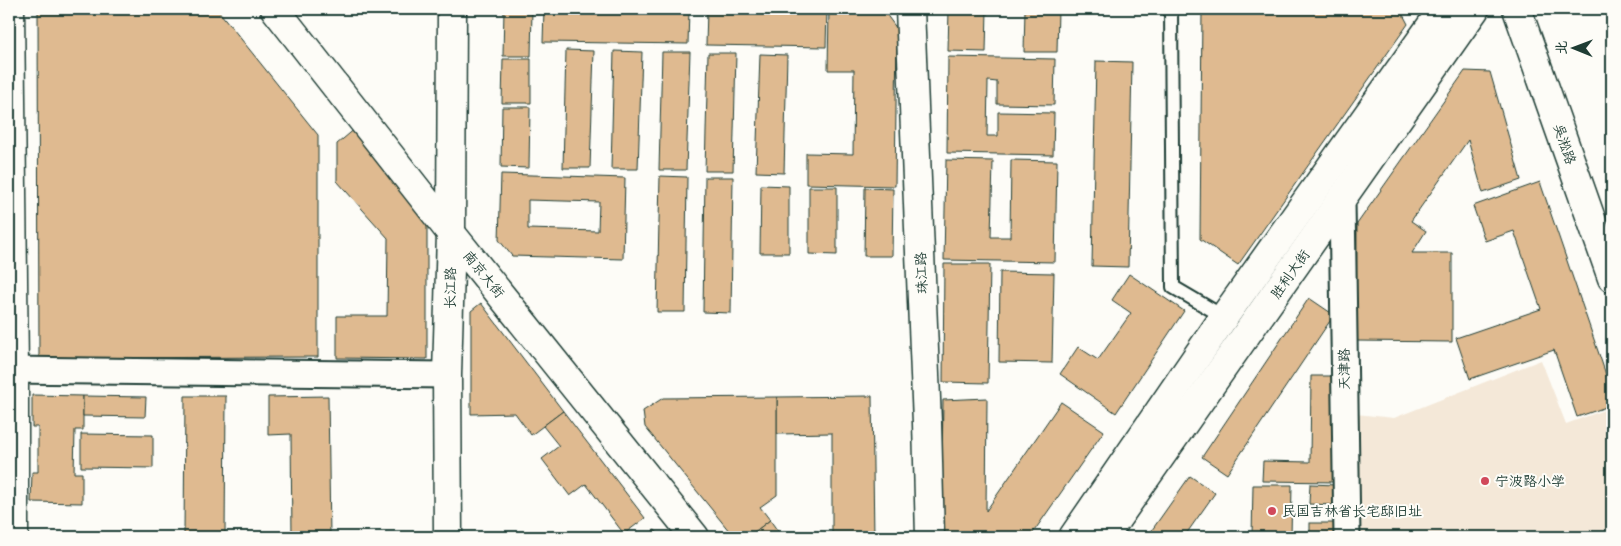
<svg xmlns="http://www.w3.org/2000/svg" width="1621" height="546" font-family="'Patrick Hand','LXGW WenKai TC',sans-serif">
  <rect width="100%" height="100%" fill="#fdfcf7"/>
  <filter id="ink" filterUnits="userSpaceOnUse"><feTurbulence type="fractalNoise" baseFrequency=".02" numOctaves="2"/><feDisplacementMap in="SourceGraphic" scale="10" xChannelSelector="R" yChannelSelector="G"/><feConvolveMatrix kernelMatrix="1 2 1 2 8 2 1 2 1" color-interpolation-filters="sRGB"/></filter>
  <g filter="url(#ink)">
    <polygon fill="#f4e8d8" points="1541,360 1566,424 1612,407 1612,537 1358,537 1356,414 1394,418"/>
    <g fill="#dfba90" stroke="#1f3d34" fill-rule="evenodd">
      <polygon points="38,9 217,9 318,135 318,357 39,358"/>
      <polygon points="504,9 532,9 531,56 503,56"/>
      <polygon points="544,9 689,9 688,44 543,42"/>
      <polygon points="707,9 827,9 826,47 706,45"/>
      <polygon points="829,9 883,10 897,29 895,186 806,184 806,153 853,154 854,70 828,70"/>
      <polygon points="949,9 987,9 986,52 948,51"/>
      <polygon points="1025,9 1058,9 1057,52 1024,52"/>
      <polygon points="1202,9 1400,9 1408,24 1238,265 1200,239"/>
      <polygon points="566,50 594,51 590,168 563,168"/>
      <polygon points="614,51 642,52 638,169 611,169"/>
      <polygon points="662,52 690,52 686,170 659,170"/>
      <polygon points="708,53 736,53 733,171 705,171"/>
      <polygon points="760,54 787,55 784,173 756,172"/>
      <polygon points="948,57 1055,59 1054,105 997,104 997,82 988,81 987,136 998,136 998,112 1054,113 1053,155 947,153"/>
      <polygon points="503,59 531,59 531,103 502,103"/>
      <polygon points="1096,61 1132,62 1128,267 1092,266"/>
      <polygon points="1465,71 1490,72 1521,180 1483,193 1468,140 1411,221 1426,231 1412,253 1452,253 1452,342 1356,341 1357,224"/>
      <polygon points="502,107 530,107 529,168 501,167"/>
      <polygon points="356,128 427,221 427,359 337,358 337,316 387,316 388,238 337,181 337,144"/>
      <polygon points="946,160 993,161 991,237 1010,237 1011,160 1057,161 1055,262 944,260"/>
      <path d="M501 174 625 178 623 259 512 256 499 240ZM528 200 599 202 598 231 528 229Z"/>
      <polygon points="660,176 687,177 685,312 657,312"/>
      <polygon points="705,177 733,177 731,313 703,312"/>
      <polygon points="1540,182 1612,392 1612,405 1577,417 1554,350 1470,379 1456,338 1541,309 1514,231 1485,241 1473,206"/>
      <polygon points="761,185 789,186 789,253 760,253"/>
      <polygon points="809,187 837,187 837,255 809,254"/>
      <polygon points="865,188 893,189 892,256 864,256"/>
      <polygon points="944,264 990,264 988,383 943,382"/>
      <polygon points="1000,272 1054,273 1052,363 999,362"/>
      <polygon points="1129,274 1184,311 1116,413 1060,374 1078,347 1098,360 1131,313 1112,300"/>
      <polygon points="1309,298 1334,315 1227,474 1202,457"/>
      <polygon points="481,303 563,411 531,435 515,413 471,414 471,311"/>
      <polygon points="1311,376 1337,376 1336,482 1262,481 1263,461 1310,462"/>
      <polygon points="32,395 83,396 83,430 75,430 74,473 82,473 82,503 31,502 32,472 38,472 38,427 32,427"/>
      <polygon points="83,396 146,397 145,417 83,416"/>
      <polygon points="185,396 226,396 225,537 184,537"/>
      <polygon points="328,396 330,537 292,537 291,434 268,435 268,397"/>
      <polygon points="872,396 874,537 832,537 832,433 777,434 777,397"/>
      <polygon points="777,397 777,495 760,507 770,520 748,537 734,537 645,427 643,411 663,398"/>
      <polygon points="987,398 986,511 1061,402 1104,431 1030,537 941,537 943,400"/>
      <polygon points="563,411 645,518 624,534 586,484 570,496 542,459 559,446 543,426"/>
      <polygon points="81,434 153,435 153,468 81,467"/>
      <polygon points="1190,476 1215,493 1184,537 1147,537"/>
      <polygon points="1310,484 1336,485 1336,505 1309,504"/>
      <polygon points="1253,485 1292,485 1291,537 1252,537"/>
      <polygon points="770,520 782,537 748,537"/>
      <rect x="1310" y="523" width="26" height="14"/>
      <polygon points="655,530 661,537 644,537"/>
    </g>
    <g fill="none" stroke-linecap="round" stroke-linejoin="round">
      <defs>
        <polyline id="service" points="1171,9 1173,287 1224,317"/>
        <g id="minor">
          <polyline points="1342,201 1347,537"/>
          <polyline points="9,370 447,375"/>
        </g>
        <g id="tertiary">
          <polyline points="10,9 14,370 14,537"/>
          <polyline points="910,9 927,423 930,537"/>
          <polyline points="1517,9 1612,278"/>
          <polyline points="448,537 447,375 451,233 452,9"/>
        </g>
        <g id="secondary">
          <polyline points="275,9 451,233 695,537"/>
          <polyline points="1073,537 1224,317 1443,9"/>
          <polyline points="1104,537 1475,9"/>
        </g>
      </defs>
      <use href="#service" stroke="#1f3d34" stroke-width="16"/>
      <use href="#minor" stroke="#1f3d34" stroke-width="29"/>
      <use href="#tertiary" stroke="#1f3d34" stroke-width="31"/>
      <use href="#secondary" stroke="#1f3d34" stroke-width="31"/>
      <use href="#service" stroke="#fdfcf7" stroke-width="12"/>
      <use href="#minor" stroke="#fdfcf7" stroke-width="25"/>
      <use href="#tertiary" stroke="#fdfcf7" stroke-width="28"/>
      <use href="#secondary" stroke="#fdfcf7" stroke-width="28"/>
    </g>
  </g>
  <g fill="#d1495b" stroke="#fdfcf7" stroke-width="2">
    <circle cx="1485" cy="481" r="5"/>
    <circle cx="1272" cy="511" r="5"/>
  </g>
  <g text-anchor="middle" stroke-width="4" stroke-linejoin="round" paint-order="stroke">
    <g font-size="14" fill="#1f3d34" stroke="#fdfcf7">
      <text transform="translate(1565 144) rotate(71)" y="5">吴淞路</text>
      <text transform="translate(921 273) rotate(-92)" y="5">珠江路</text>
      <text transform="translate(484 274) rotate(51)" y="5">南京大街</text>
      <text transform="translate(1290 274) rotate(-55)" y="5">胜利大街</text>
      <text transform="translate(450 288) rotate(-89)" y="5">长江路</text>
      <text transform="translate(1344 369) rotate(-91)" y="5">天津路</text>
    </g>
    <g font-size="14" fill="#1f3d34" stroke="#fdfcf7" text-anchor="start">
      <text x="1495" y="486">宁波路小学</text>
      <text x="1282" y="516">民国吉林省长宅邸旧址</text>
    </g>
  </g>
  <rect width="1621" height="546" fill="none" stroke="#fdfcf7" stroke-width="30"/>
  <rect x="15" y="15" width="1591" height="516" fill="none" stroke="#1f3d34" stroke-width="2" filter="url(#ink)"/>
  <g transform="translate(1574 48) rotate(271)" stroke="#fdfcf7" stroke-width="4" paint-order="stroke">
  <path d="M0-4L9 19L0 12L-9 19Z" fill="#1f3d34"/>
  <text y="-8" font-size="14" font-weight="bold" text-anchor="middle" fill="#1f3d34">北</text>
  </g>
</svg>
